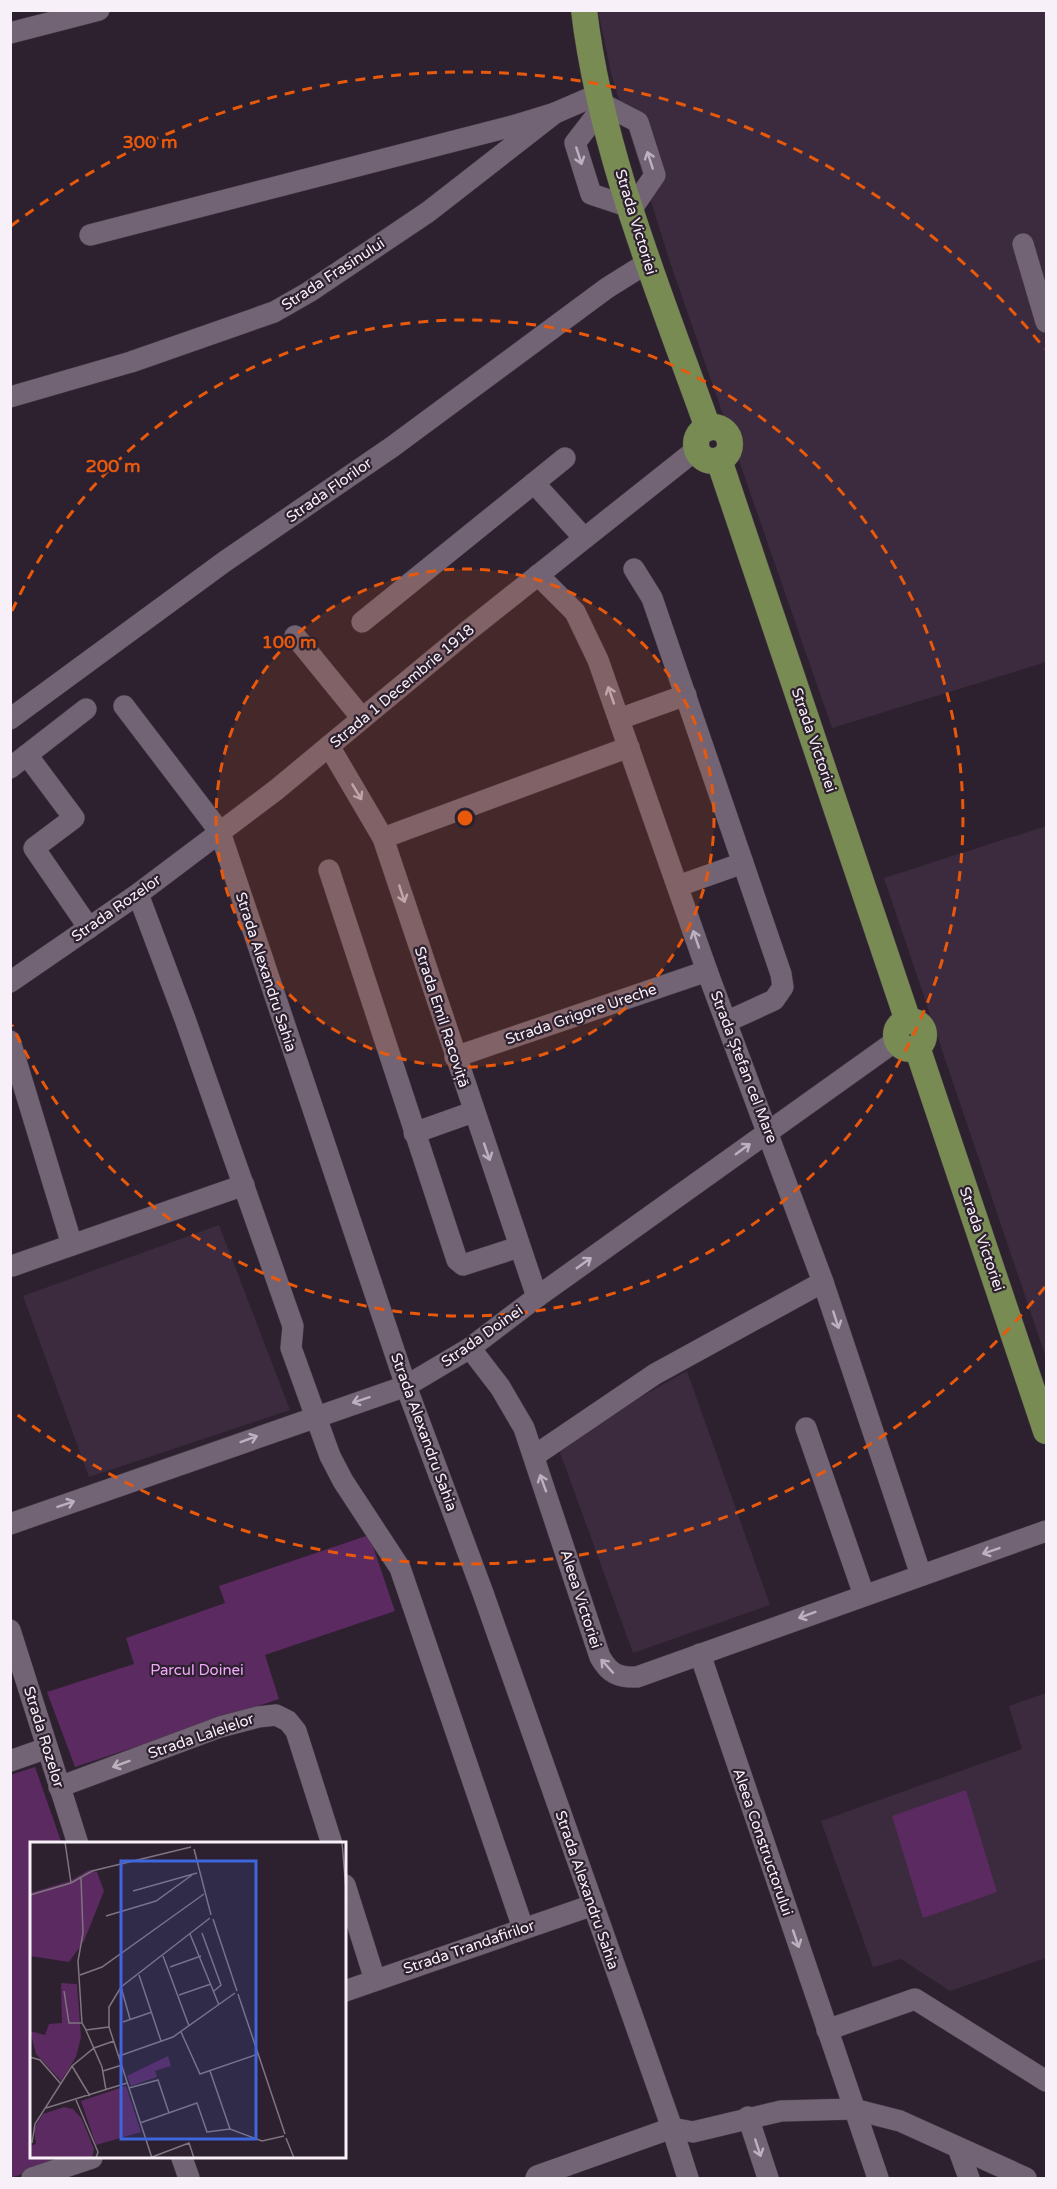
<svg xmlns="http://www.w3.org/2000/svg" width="1057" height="2189" font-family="'Varela Round',sans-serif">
  <rect width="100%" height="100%" fill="#2e212f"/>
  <g fill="#3c2b3e">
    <polygon points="598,11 1046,11 1046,662 832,728 670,262 612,77"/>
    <polygon points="1046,826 1046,1358 884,878"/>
    <polygon points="219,1225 290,1410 89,1477 23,1296"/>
    <polygon points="687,1371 770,1605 633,1653 557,1444"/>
    <polygon points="1046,1693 1046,1958 950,1991 901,1959 873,1967 821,1821 1022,1749 1009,1706"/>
  </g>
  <g fill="#5a2a60">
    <polygon points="369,1535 395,1611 265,1655 279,1699 75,1767 47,1692 134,1664 126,1638 225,1603 219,1586"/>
    <polygon points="35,1767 62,1844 32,1844 32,2158 74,2158 10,2178 10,1775"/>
    <polygon points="966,1790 997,1892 923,1918 892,1816"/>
  </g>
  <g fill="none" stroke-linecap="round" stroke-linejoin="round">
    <defs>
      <g id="minor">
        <polyline points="10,33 99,10"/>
        <polyline points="601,103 638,122 655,175 631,210"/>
        <polyline points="602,108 575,143 591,194 630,207"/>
        <polyline points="90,235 516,125 555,113 599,94"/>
        <polyline points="1023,244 1046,322"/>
        <polyline points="10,397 131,362 274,312 309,292 428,212 555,113"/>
        <polyline points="534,483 584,538"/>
        <polyline points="634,569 652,598 781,974 783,987 774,1000 726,1022"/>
        <polyline points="538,575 575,612 598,660 707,971 823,1282 921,1575"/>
        <polyline points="362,622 565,458"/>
        <polyline points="295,636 361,717"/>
        <polyline points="124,706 220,832 406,1386 483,1593 672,2128 688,2178"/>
        <polyline points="10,719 224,562 392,447 607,288 647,263"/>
        <polyline points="619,719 686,695"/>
        <polyline points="329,746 383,838 537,1297"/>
        <polyline points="27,755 74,818 34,848 89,928"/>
        <polyline points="10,768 86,709"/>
        <polyline points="383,838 629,747"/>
        <polyline points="329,870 457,1260 463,1265 519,1247"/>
        <polyline points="678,886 743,863"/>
        <polyline points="138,894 185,1019 293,1326 291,1348 330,1456 343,1481 400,1568 523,1928"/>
        <polyline points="10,982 138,894 276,790 469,630 697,449"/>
        <polyline points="10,1041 72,1245"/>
        <polyline points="455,1057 707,971"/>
        <polyline points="414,1133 473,1112"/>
        <polyline points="12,1266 244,1185"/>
        <path d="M470 1348 500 1387 524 1428 600 1657C609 1673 618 1678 637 1677L1046 1531"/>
        <polyline points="806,1428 864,1595"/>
        <polyline points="534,1456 655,1374 823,1282"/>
        <polyline points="10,1524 406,1386 470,1348 537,1297 897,1040"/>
        <polyline points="10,1630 78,1844"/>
        <polyline points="700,1654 878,2178"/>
        <polyline points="10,1761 47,1748"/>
        <polyline points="59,1787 220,1727 258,1717 276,1715 288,1721 296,1731 332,1844"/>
        <polyline points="345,1885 375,1980"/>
        <polyline points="345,1991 593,1905"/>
        <polyline points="827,2030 915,1999 1046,2081"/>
        <polyline points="748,2117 768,2178"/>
        <polyline points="672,2128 693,2132 781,2111 853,2109 900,2121 1026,2178"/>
        <polyline points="958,2148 969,2178"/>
        <polyline points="182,2158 189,2178"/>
        <polyline points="32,2178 92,2158"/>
        <polyline points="536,2178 537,2176 672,2128"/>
      </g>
      <g id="major">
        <path d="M584 10C601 153 660 294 708 428"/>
        <circle cx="713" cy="444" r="17"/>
        <polyline points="719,460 908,1021"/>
        <circle cx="910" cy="1035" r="14"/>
        <polyline points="917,1047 1046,1431"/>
      </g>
    </defs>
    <use href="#minor" stroke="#483d49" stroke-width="22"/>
    <use href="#major" stroke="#483d49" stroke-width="27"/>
    <use href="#minor" stroke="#736475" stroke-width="21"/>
    <use href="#major" stroke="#788b52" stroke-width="26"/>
  </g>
  <defs><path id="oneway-shaft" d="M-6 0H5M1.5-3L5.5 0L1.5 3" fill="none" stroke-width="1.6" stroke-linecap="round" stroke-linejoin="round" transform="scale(1.5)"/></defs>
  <g stroke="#bcb1be">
    <use href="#oneway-shaft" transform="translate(579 156) rotate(72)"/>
    <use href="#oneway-shaft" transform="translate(650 160) rotate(-108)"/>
    <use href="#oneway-shaft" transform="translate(611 695) rotate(-109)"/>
    <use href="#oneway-shaft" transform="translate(357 792) rotate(59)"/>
    <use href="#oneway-shaft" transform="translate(402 894) rotate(72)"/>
    <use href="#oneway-shaft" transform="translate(696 939) rotate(-109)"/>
    <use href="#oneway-shaft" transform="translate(743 1149) rotate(-36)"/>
    <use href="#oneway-shaft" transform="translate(487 1152) rotate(71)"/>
    <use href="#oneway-shaft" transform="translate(584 1263) rotate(-36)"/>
    <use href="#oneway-shaft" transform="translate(836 1320) rotate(72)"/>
    <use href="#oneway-shaft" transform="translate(361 1400) rotate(162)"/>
    <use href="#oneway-shaft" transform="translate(249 1439) rotate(-20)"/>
    <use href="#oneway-shaft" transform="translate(543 1483) rotate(-110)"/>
    <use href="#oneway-shaft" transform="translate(66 1504) rotate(-19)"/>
    <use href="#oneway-shaft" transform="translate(991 1551) rotate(161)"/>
    <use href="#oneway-shaft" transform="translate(807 1615) rotate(160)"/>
    <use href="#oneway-shaft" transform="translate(607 1666) rotate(-132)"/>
    <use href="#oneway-shaft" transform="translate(121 1764) rotate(160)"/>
    <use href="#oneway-shaft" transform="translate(796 1939) rotate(71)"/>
    <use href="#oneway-shaft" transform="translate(758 2148) rotate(72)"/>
  </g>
  <circle cx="465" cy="818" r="249" fill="#e8590c" fill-opacity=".12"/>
  <g fill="none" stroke="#e8590c" stroke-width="3" stroke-dasharray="10 8">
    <circle cx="465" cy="818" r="249"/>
    <path d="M12 611A498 498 0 1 1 12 1025"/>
    <path d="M1045 1287A746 746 0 0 1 11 1410M11 226A746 746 0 0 1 1045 349"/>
  </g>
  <g text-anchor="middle" stroke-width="4.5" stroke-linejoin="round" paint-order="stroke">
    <g font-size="15" fill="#f8f0f9" stroke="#2e212f">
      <text transform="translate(636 222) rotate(73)" y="5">Strada Victoriei</text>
      <text transform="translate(333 274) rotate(-33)" y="5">Strada Frasinului</text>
      <text transform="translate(329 490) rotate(-35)" y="5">Strada Florilor</text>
      <text transform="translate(402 686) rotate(-40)" y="5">Strada 1 Decembrie 1918</text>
      <text transform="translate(814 740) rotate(71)" y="5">Strada Victoriei</text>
      <text transform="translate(116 908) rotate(-35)" y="5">Strada Rozelor</text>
      <text transform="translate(266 972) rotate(72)" y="5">Strada Alexandru Sahia</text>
      <text transform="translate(581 1014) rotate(-19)" y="5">Strada Grigore Ureche</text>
      <text transform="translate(442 1017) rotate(72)" y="5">Strada Emil Racoviță</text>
      <text transform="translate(744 1067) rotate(69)" y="5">Strada Ștefan cel Mare</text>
      <text transform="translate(982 1239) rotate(71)" y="5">Strada Victoriei</text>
      <text transform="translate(482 1336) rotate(-35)" y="5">Strada Doinei</text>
      <text transform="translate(424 1432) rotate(70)" y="5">Strada Alexandru Sahia</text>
      <text transform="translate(581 1599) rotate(72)" y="5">Aleea Victoriei</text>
      <text transform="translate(201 1736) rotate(-19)" y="5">Strada Lalelelor</text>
      <text transform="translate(44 1737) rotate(73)" y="5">Strada Rozelor</text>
      <text transform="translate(763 1842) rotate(71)" y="5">Aleea Constructorului</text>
      <text transform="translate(587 1890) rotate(71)" y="5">Strada Alexandru Sahia</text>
      <text transform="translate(469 1947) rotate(-19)" y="5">Strada Trandafirilor</text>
    </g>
    <g font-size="15" fill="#f2a9fb" stroke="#2e212f">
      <text x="197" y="1675">Parcul Doinei</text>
    </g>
  </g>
  <g transform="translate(30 1842)">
    <rect width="316" height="316" fill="#2e212f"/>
    <path d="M59 28 67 30 74 49 54 99 39 120 0 114V51L40 39ZM31 141 47 142 51 195 46 215 31 239 6 212 0 189 15 193 19 182 32 181ZM138 214 141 224 125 229 127 235 101 244 97 234ZM96 244 111 290 66 303 51 259ZM34 265 43 267 52 277 64 307 62 316H0V304L6 302 4 287 13 272Z" fill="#5a2a60"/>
    <path fill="none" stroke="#7f7480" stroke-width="1.5" d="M35 0 41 41M312 0 317 59M164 7 181 73M51 36 53 91 48 119 52 181M103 49 167 31M0 53 41 41 62 29 161 5M76 74 126 59 162 33M183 77 207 149M172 91 191 143 184 149M160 92 189 163M133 114 159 184M140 125 171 114M50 133 72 125 174 52M109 133 131 199M91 145 100 177M34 149 39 181H52L55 186 72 225 76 248M208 152 255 292M149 153 181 142M93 180 122 170M56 188 79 185M151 190 170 232 228 212M89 214 143 195 205 151M0 215 10 218 31 242M42 224 60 254M73 229 92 223M180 229 200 287M99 246 128 238 139 271M46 258 68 310 66 316M16 266 97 241M110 281 167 261 177 290 200 287 232 299 254 294M256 296 264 316M2 301 5 282 42 224 64 206 84 199M122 315 159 301 164 316M122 316 79 185V165L91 145 180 76"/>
    <path fill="#3e66dd" fill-opacity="0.15" stroke="#3e66dd" stroke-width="3" d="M91 19H226V297H91Z"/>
    <rect width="316" height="316" fill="none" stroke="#f8f0f9" stroke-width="3"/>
  </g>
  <circle cx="465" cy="818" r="9" fill="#e8590c" stroke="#2e212f" stroke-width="3"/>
  <g font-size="18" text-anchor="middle" font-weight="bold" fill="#e8590c" stroke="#2e212f" stroke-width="4.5" stroke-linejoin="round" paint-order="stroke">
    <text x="150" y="148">300 m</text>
    <text x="113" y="472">200 m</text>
    <text x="289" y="648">100 m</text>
  </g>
  <rect width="1057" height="2189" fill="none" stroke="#f8f0f9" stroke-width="24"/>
</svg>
